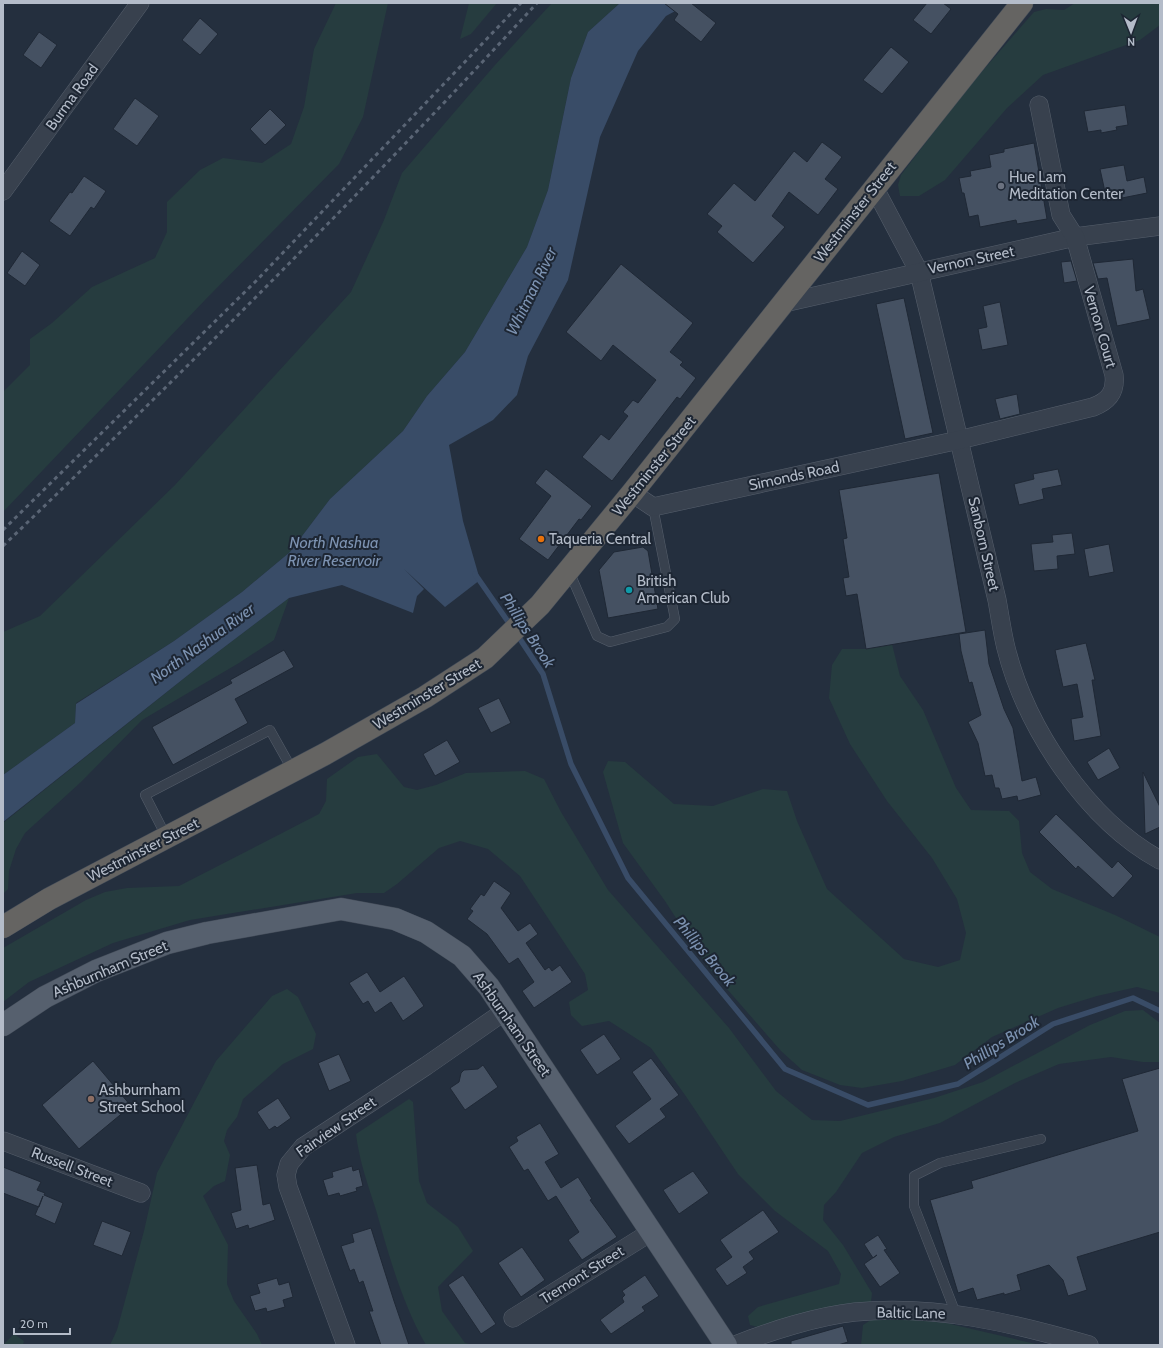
<svg xmlns="http://www.w3.org/2000/svg" width="1163" height="1348" font-family="Cabin,sans-serif">
  <rect width="100%" height="100%" fill="#242f3e"/>
  <g fill="#263c3f">
    <polygon points="336,3 388,3 363,117 339,164 205,300 3,512 3,392 30,365 30,339 52,323 92,287 155,258 167,232 167,202 200,170 223,158 262,163 291,144 304,107 314,49"/>
    <polygon points="469,3 497,3 471,34 460,39"/>
    <polygon points="552,3 620,3 588,32 571,78 548,190 527,247 465,352 427,396 403,431 330,499 290,552 242,592 174,641 76,703 75,723 3,775 3,632 40,616 175,485 351,292 384,220 402,173 495,65"/>
    <polygon points="1075,3 1160,3 1160,25 1140,40 1043,75 1007,108 945,180 919,196 900,196 898,185 901,175 965,91 1034,12 1046,9 1064,10"/>
    <polygon points="289,598 274,640 239,663 142,720 81,782 25,833 16,849 9,871 8,889 3,894 3,823 202,664"/>
    <polygon points="892,644 900,676 923,710 956,788 971,810 1009,811 1019,821 1022,853 1030,872 1052,889 1115,915 1160,937 1160,993 1137,987 1097,996 1058,1008 992,1037 955,1065 902,1081 862,1088 840,1085 802,1070 781,1051 707,966 665,901 623,843 603,772 608,761 625,762 674,804 713,806 763,789 787,791 797,821 827,889 904,959 938,967 960,960 966,933 957,899 932,858 887,801 850,744 829,698 832,665 842,649 866,649"/>
    <polygon points="377,754 404,787 417,790 436,785 466,773 525,771 544,779 561,812 608,890 729,1028 776,1091 812,1120 840,1121 934,1098 983,1082 1090,1025 1125,1011 1143,1010 1160,1023 1160,1062 1143,1062 1111,1057 1059,1064 1015,1083 940,1123 894,1137 862,1153 836,1192 824,1205 823,1220 843,1245 872,1293 871,1302 857,1308 758,1327 750,1325 748,1316 758,1307 839,1284 841,1274 828,1251 775,1211 738,1174 685,1095 651,1048 609,1021 582,1026 571,1015 569,1002 588,990 585,974 520,876 488,849 460,841 439,848 397,884 384,893 357,893 190,920 113,943 29,982 3,1002 3,948 86,900 105,892 127,888 179,886 319,814 326,801 327,779 358,757"/>
    <polygon points="287,989 298,997 316,1034 313,1049 283,1064 243,1099 237,1117 227,1130 224,1141 230,1155 225,1181 214,1186 203,1196 228,1245 227,1284 234,1301 257,1334 262,1345 110,1345 117,1330 144,1231 157,1173 216,1061 272,996"/>
    <path d="M409 1099 413 1102 419 1181 427 1203 458 1227 473 1251 438 1287 442 1311 465 1343 474 1345H426C402 1303 389 1256 376 1210 368 1185 359 1160 356 1134Z"/>
    <polygon points="877,1316 946,1323 1040,1345 861,1345 863,1325"/>
    <polygon points="14,1334 24,1341 23,1345 3,1345"/>
  </g>
  <polygon fill="#394c67" points="620,3 690,3 666,16 638,51 600,137 568,280 528,356 517,395 493,420 449,445 463,521 480,580 445,607 404,569 424,589 417,596 413,613 342,585 289,598 202,664 3,822 3,775 75,723 76,704 174,641 242,592 290,552 330,499 403,431 427,396 465,352 527,247 548,190 571,78 588,32"/>
  <g fill="none" stroke-linecap="round" stroke-linejoin="round">
    <g stroke="#394c67" stroke-width="5.5">
      <polyline points="475,574 511,626"/>
      <polyline points="516,633 543,674 571,764 628,878 785,1069 868,1105 958,1084 1053,1024 1133,998 1160,1011"/>
    </g>
  </g>
  <g fill="#455162" stroke="#1f2835">
    <polygon points="664,3 691,3 716,23 701,42 674,20 678,14"/>
    <polygon points="927,3 943,3 951,9 931,34 913,20"/>
    <polygon points="200,18 218,34 200,55 182,40"/>
    <polygon points="39,32 57,45 41,68 23,55"/>
    <polygon points="891,47 909,62 882,94 863,80"/>
    <polygon points="135,98 159,116 137,146 113,129"/>
    <polygon points="1125,105 1128,125 1116,127 1117,130 1101,133 1101,130 1088,132 1084,111"/>
    <polygon points="270,109 286,125 265,145 250,129"/>
    <polygon points="822,142 842,157 825,179 838,189 818,215 789,192 772,216 785,227 753,263 717,232 722,226 707,214 734,183 755,201 794,151 807,162"/>
    <polygon points="1034,143 1047,219 1017,224 1016,220 980,227 978,215 969,217 964,193 962,193 959,178 971,176 970,171 991,167 989,155 1004,152 1004,149"/>
    <polygon points="1124,165 1127,181 1144,177 1147,193 1107,201 1100,169"/>
    <polygon points="84,176 106,191 94,209 91,207 70,236 49,221 70,192 72,193"/>
    <polygon points="22,251 40,265 25,286 7,273"/>
    <polygon points="1133,259 1136,291 1143,289 1150,319 1117,326 1107,278 1098,279 1093,263"/>
    <polygon points="1071,261 1077,281 1064,283 1061,262"/>
    <polygon points="621,264 693,323 670,352 683,362 680,365 696,378 680,399 677,397 612,481 582,457 601,434 609,440 628,416 623,412 633,400 638,403 656,380 613,345 601,361 566,332"/>
    <polygon points="904,298 933,433 905,439 876,304"/>
    <polygon points="1000,302 1008,345 982,350 978,329 987,327 983,306"/>
    <polygon points="1017,394 1020,414 1000,419 995,399"/>
    <polygon points="546,469 592,506 581,520 579,519 548,560 519,539 551,496 535,483"/>
    <polygon points="1058,469 1062,485 1042,489 1044,499 1019,505 1014,484 1034,479 1033,474"/>
    <polygon points="939,473 966,632 866,649 857,594 846,596 843,578 849,577 843,539 847,538 839,490"/>
    <polygon points="1072,533 1075,554 1057,556 1058,569 1034,571 1031,544 1053,542 1052,535"/>
    <polygon points="1109,544 1114,572 1089,577 1084,549"/>
    <polygon points="643,547 648,551 658,609 608,618 599,570 614,552"/>
    <polygon points="985,630 989,664 1004,709 1013,728 1022,781 1036,777 1041,795 1018,801 1017,796 1002,799 999,788 995,788 992,775 985,776 978,743 968,722 981,715 972,682 969,683 961,651 959,634"/>
    <polygon points="1086,643 1095,680 1092,680 1101,736 1074,741 1071,719 1083,717 1077,684 1063,687 1055,650"/>
    <polygon points="284,650 294,667 235,699 248,723 173,765 152,727 232,683 230,680"/>
    <polygon points="499,698 511,723 491,733 478,708"/>
    <polygon points="447,740 460,762 435,776 423,754"/>
    <polygon points="1109,748 1120,768 1098,780 1087,762"/>
    <polygon points="1143,772 1160,807 1160,827 1145,834"/>
    <polygon points="1056,814 1112,868 1118,861 1133,876 1113,898 1078,866 1076,869 1039,832"/>
    <polygon points="494,881 511,893 501,908 518,931 530,923 538,934 526,943 545,970 549,967 552,971 560,965 572,982 534,1008 522,991 534,982 518,958 509,964 487,934 467,919 473,911 470,909 481,894 484,896"/>
    <polygon points="367,972 380,992 404,976 424,1006 403,1021 391,1002 375,1013 368,1001 363,1004 349,983"/>
    <polygon points="604,1034 621,1059 597,1075 580,1050"/>
    <polygon points="339,1054 351,1081 329,1091 318,1063"/>
    <polygon points="651,1058 679,1095 660,1109 666,1117 629,1144 615,1126 651,1099 632,1072"/>
    <polygon points="93,1061 131,1106 79,1149 42,1105"/>
    <polygon points="483,1065 498,1087 465,1110 450,1088 459,1082 461,1073 464,1070 478,1069"/>
    <polygon points="1160,1068 1160,1232 1077,1257 1087,1290 1068,1296 1063,1280 1049,1265 1017,1275 1021,1290 1004,1295 1004,1293 977,1300 973,1288 958,1293 930,1200 973,1188 971,1181 1138,1131 1122,1079"/>
    <polygon points="278,1098 291,1118 277,1128 275,1126 269,1130 257,1112"/>
    <polygon points="540,1123 559,1154 545,1162 561,1188 578,1177 592,1199 590,1200 617,1237 582,1260 568,1240 579,1232 556,1196 548,1201 528,1169 524,1171 509,1147 518,1141 516,1137"/>
    <polygon points="257,1165 263,1205 270,1203 275,1220 249,1229 248,1225 236,1229 231,1213 241,1210 235,1168"/>
    <polygon points="352,1166 353,1171 359,1169 363,1186 356,1188 357,1191 340,1196 339,1193 328,1196 323,1180 333,1177 332,1172"/>
    <polygon points="3,1167 41,1182 37,1190 45,1193 44,1195 63,1203 55,1224 35,1215 43,1196 39,1207 3,1193"/>
    <polygon points="693,1171 709,1193 679,1214 663,1190"/>
    <polygon points="763,1210 779,1232 749,1252 754,1259 743,1267 747,1273 727,1286 715,1269 732,1257 720,1240"/>
    <polygon points="102,1221 131,1232 122,1256 93,1245"/>
    <polygon points="371,1228 394,1301 409,1345 381,1345 369,1311 373,1311 363,1281 359,1283 354,1269 350,1271 341,1246 354,1242 352,1234"/>
    <polygon points="878,1235 887,1249 884,1250 900,1273 880,1287 864,1264 877,1255 873,1258 864,1244"/>
    <polygon points="522,1247 545,1280 521,1297 498,1263"/>
    <polygon points="463,1275 496,1324 481,1334 448,1285"/>
    <polygon points="645,1275 659,1296 642,1307 645,1311 611,1334 600,1320 624,1302 622,1298 625,1295 622,1291"/>
    <polygon points="277,1278 279,1285 289,1282 293,1297 283,1300 285,1307 267,1312 266,1308 255,1311 250,1296 260,1293 257,1284"/>
    <polygon points="843,1326 848,1342 838,1345 791,1345 791,1341"/>
  </g>
  <g fill="none" stroke-linecap="round" stroke-linejoin="round">
    <defs>
      <g id="service">
        <polyline points="569,571 597,636 610,642 667,627 675,619 653,507"/>
        <polyline points="167,838 145,795 270,730 293,771"/>
        <polyline points="956,1314 914,1206 914,1176 940,1163 1041,1139"/>
      </g>
      <g id="minor">
        <path d="M874 187 919 272 997 600C1000 616 1002 632 1006 648 1026 728 1087 820 1160 860"/>
        <polyline points="3,191 140,3"/>
        <polyline points="784,303 1075,237 1160,226"/>
        <path d="M632 493 653 507 959 440 1093 407C1109 401 1116 392 1114 375L1075 237 1061 215 1039 105"/>
        <polyline points="3,1141 141,1193"/>
        <polyline points="513,1318 651,1232"/>
        <polyline points="346,1345 288,1187 286,1175 289,1164 303,1147 426,1066 505,1011"/>
        <path d="M735 1345C770 1331 818 1316 855 1312 935 1304 1013 1323 1089 1345"/>
      </g>
      <polyline id="primary" points="3,1025 45,997 96,971 167,943 207,933 341,909 395,919 426,932 462,956 489,987 726,1345"/>
      <polyline id="trunk" points="3,927 49,899 325,754 425,697 485,658 540,605 632,493 1022,3"/>
    </defs>
    <use href="#service" stroke="#565f6c" stroke-width="10"/>
    <use href="#minor" stroke="#565f6c" stroke-width="19"/>
    <use href="#primary" stroke="#414a57" stroke-width="23"/>
    <use href="#trunk" stroke="#434c59" stroke-width="23"/>
    <use href="#service" stroke="#38414e" stroke-width="9"/>
    <use href="#minor" stroke="#38414e" stroke-width="18"/>
    <use href="#primary" stroke="#56606e" stroke-width="22"/>
    <use href="#trunk" stroke="#656462" stroke-width="22"/>
    <g stroke="#5a6575" stroke-width="3" stroke-dasharray="4 4" stroke-linecap="butt">
      <polyline points="3,530 256,281 521,3"/>
      <path d="M3 546C186 370 365 190 537 3"/>
    </g>
  </g>
  <circle fill="#6b7280" stroke="#1d2633" stroke-width="1.5" cx="1001" cy="186" r="4"/>
  <circle fill="#e8710a" stroke="#1d2633" stroke-width="1.5" cx="541" cy="539" r="4"/>
  <circle fill="#0f9aa8" stroke="#1d2633" stroke-width="1.5" cx="629" cy="590" r="4"/>
  <circle fill="#8d6e63" stroke="#1d2633" stroke-width="1.5" cx="91" cy="1099" r="4"/>
  <g text-anchor="middle" stroke-width="4" stroke-linejoin="round" paint-order="stroke">
    <g font-size="15" fill="#b4bcc9" stroke="#1d2633">
      <text transform="translate(72 97) rotate(-54)" y="5">Burma Road</text>
      <text transform="translate(855 212) rotate(-52)" y="5">Westminster Street</text>
      <text transform="translate(971 260) rotate(-12)" y="5">Vernon Street</text>
      <text transform="translate(1100 327) rotate(74)" y="5">Vernon Court</text>
      <text transform="translate(654 466) rotate(-51)" y="5">Westminster Street</text>
      <text transform="translate(794 476) rotate(-12)" y="5">Simonds Road</text>
      <text transform="translate(984 544) rotate(77)" y="5">Sanborn Street</text>
      <text transform="translate(427 694) rotate(-31)" y="5">Westminster Street</text>
      <text transform="translate(143 850) rotate(-27)" y="5">Westminster Street</text>
      <text transform="translate(110 969) rotate(-23)" y="5">Ashburnham Street</text>
      <text transform="translate(512 1024) rotate(55)" y="5">Ashburnham Street</text>
      <text transform="translate(336 1127) rotate(-35)" y="5">Fairview Street</text>
      <text transform="translate(72 1167) rotate(21)" y="5">Russell Street</text>
      <text transform="translate(582 1275) rotate(-32)" y="5">Tremont Street</text>
      <text transform="translate(911 1313) rotate(1)" y="5">Baltic Lane</text>
    </g>
    <g font-size="15" fill="#b4bcc9" stroke="#1d2633" text-anchor="start">
      <text x="1009" y="182">Hue Lam<tspan x="1009" dy="17">Meditation Center</tspan></text>
      <text x="549" y="544">Taqueria Central</text>
      <text x="637" y="586">British<tspan x="637" dy="17">American Club</tspan></text>
      <text x="99" y="1095">Ashburnham<tspan x="99" dy="17">Street School</tspan></text>
    </g>
    <g font-size="16" font-style="italic" fill="#7c92b1" stroke="#1d2633">
      <text transform="translate(531 291) rotate(-64)" y="6">Whitman River</text>
      <text x="334" y="548">North Nashua<tspan x="334" dy="18">River Reservoir</tspan></text>
      <text transform="translate(528 630) rotate(57)" y="6">Phillips Brook</text>
      <text transform="translate(202 643) rotate(-36)" y="6">North Nashua River</text>
      <text transform="translate(705 951) rotate(50)" y="6">Phillips Brook</text>
      <text transform="translate(1001 1042) rotate(-32)" y="6">Phillips Brook</text>
    </g>
  </g>
  <rect width="1163" height="1348" fill="none" stroke="#b4bcc9" stroke-width="8"/>
  <g transform="translate(1131 32) rotate(179)" stroke="#1d2633" stroke-width="3" paint-order="stroke">
  <path d="M0-3L7 15L0 10L-7 15Z" fill="#b4bcc9"/>
  <text y="-6" font-size="11" font-weight="bold" text-anchor="middle" fill="#b4bcc9">N</text>
  </g>
  <path d="M14 1328v6h56v-6" fill="none" stroke="#b4bcc9" stroke-width="2"/>
  <text x="20" y="1328" font-size="12" fill="#b4bcc9" stroke="#1d2633" stroke-width="3" paint-order="stroke">20 m</text>
</svg>
